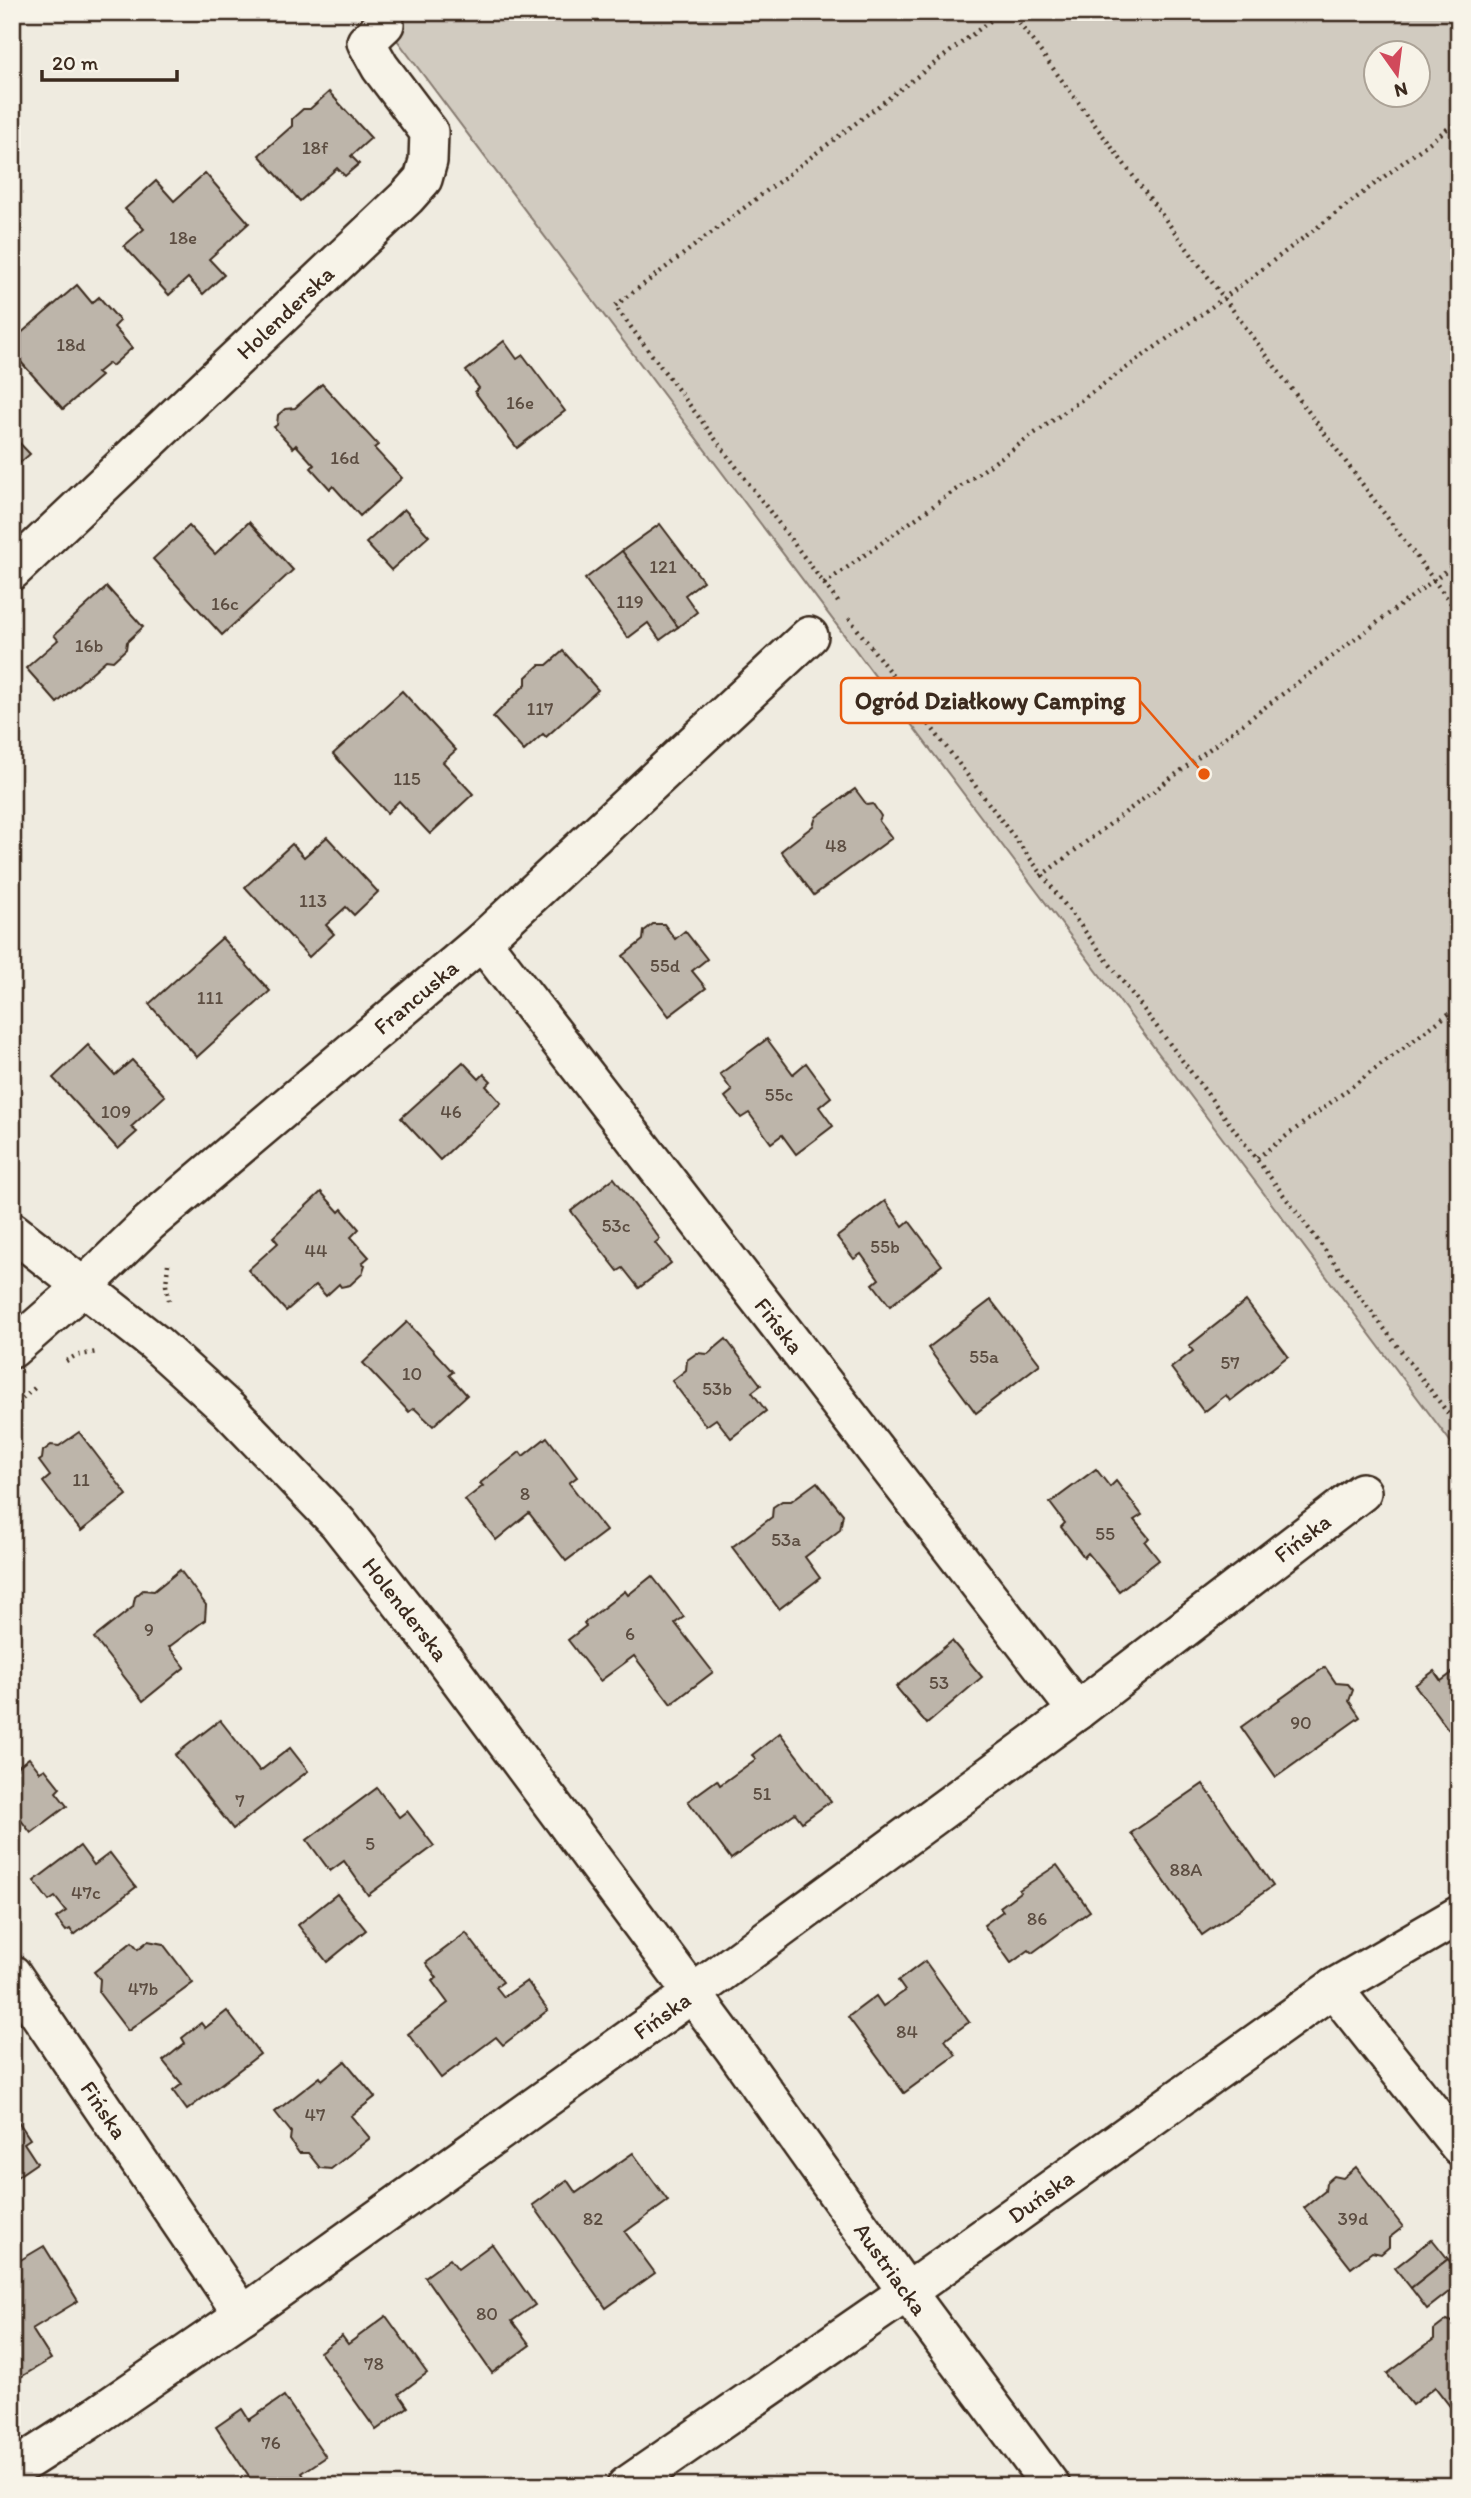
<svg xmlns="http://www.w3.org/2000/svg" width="1471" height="2498" font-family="Itim,sans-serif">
  <rect width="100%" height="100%" fill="#efebe0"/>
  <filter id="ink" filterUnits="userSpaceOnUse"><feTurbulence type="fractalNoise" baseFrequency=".0143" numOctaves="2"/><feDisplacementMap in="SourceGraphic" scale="14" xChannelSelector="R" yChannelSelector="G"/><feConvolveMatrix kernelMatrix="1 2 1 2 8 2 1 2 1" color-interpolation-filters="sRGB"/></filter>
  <g filter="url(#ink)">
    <path fill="#d1cbc0" stroke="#867a6f" stroke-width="2" fill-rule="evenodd" d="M376 12H1459V1453L385 24ZM1376 52H1418V94H1376Z"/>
    <g fill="#bdb5aa" stroke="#3b2a1e" stroke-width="2">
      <polygon points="329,92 371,138 351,156 359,164 345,176 337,168 300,201 259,155 292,126 292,119 303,109 310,109"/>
      <polygon points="205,173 249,223 209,259 224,275 203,294 188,278 169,295 124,246 144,229 125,209 156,181 174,201"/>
      <polygon points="77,285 92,303 99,297 120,321 114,327 132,348 112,366 109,363 97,373 101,376 63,409 12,352 12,341"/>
      <polygon points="504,341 517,359 523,355 565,411 517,448 475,392 479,388 466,371"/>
      <polygon points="322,384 378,445 374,448 402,478 360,516 333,486 330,489 311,468 314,465 296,445 293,448 274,427 277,425 278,415 285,409 295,408"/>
      <polygon points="12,435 30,454 12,470"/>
      <polygon points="404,509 429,536 391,570 366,543"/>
      <polygon points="249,522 293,570 222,635 153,559 189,526 215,554"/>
      <polygon points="660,524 703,581 685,595 697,612 678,627 622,551"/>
      <polygon points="622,551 678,627 660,640 648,623 628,638 585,579"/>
      <polygon points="107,587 143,627 127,642 126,649 113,661 106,660 57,703 26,668 58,640 54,635"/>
      <polygon points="563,651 598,690 546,737 543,734 524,751 493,717 526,684 526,677 539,665 547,665"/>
      <polygon points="402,691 456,750 443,762 473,794 430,834 399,801 387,813 333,754"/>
      <polygon points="855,789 867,805 873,804 881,816 879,821 892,838 814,895 781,851 813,826 816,817"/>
      <polygon points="327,837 378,892 354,915 346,907 326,925 334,934 309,957 245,887 292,844 304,857"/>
      <polygon points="653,924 664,924 675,939 685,931 707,959 692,971 706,988 669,1016 623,956 643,940 644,931"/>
      <polygon points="222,938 270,991 197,1057 149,1004"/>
      <polygon points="767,1039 793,1074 806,1063 831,1097 819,1107 833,1126 796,1154 782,1135 771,1143 749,1113 741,1118 725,1097 732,1091 720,1074"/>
      <polygon points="88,1045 115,1075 132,1060 165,1096 131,1127 137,1132 118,1149 53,1078"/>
      <polygon points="463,1062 479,1079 484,1074 491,1081 486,1086 501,1103 440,1160 401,1118"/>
      <polygon points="614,1178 660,1239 655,1243 671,1263 639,1288 623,1268 618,1271 571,1211"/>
      <polygon points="321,1192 339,1212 342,1209 359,1229 351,1237 369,1257 362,1263 365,1265 362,1274 350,1285 341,1287 339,1284 326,1296 316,1285 286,1311 248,1270 278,1243 273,1237"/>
      <polygon points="885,1201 903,1226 909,1221 942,1265 890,1306 873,1284 879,1279 861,1254 854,1259 837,1237"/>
      <polygon points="991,1300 1040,1364 976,1413 928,1348"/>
      <polygon points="1246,1301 1288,1356 1230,1401 1226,1395 1204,1412 1171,1368 1193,1351 1189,1346"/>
      <polygon points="407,1322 453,1372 449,1375 467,1395 433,1426 414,1408 409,1412 363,1363"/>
      <polygon points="726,1339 761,1385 752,1392 766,1411 731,1438 716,1419 706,1426 672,1381 686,1370 687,1360 697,1353 708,1354"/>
      <polygon points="79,1432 127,1495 81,1531 43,1482 50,1476 39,1461 42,1459 43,1451 51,1445 59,1446"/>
      <polygon points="547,1437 577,1477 569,1483 606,1531 566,1561 529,1513 496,1540 465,1500 483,1486 480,1483 520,1452 523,1456"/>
      <polygon points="1096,1469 1110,1487 1116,1481 1142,1515 1134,1520 1149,1538 1145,1542 1159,1560 1119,1591 1088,1553 1084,1557 1061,1527 1065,1523 1050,1503"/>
      <polygon points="817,1482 843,1514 840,1530 805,1557 820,1578 779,1609 732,1547 772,1517 773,1507 782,1501 791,1501"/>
      <polygon points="180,1570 206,1605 205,1620 169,1647 185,1667 143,1701 94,1638 133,1607 135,1597 143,1590 154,1591"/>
      <polygon points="652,1576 684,1617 675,1623 713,1672 671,1704 634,1656 600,1681 568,1640 586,1626 584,1623 625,1591 628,1595"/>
      <polygon points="952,1641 982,1677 927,1724 896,1687"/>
      <polygon points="1325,1667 1336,1683 1348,1684 1353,1690 1349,1701 1360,1717 1276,1777 1241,1727"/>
      <polygon points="1459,1668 1459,1720 1448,1729 1415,1685 1434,1671 1441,1681"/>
      <polygon points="220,1720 260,1771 290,1748 308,1771 233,1829 175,1755"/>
      <polygon points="780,1733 831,1801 802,1822 795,1813 731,1859 688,1801 717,1780 720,1785 756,1759 752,1755"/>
      <polygon points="29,1758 40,1772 45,1769 60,1788 56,1792 67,1806 31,1833 20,1819 12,1825 12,1771"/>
      <polygon points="1203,1784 1273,1886 1202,1935 1131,1833"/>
      <polygon points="377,1788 399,1817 407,1811 434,1846 368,1895 344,1861 330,1871 307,1840"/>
      <polygon points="80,1846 94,1865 110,1853 136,1887 74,1935 70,1929 66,1931 56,1918 66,1911 55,1897 49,1901 34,1881"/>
      <polygon points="1057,1865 1090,1911 1032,1953 1029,1950 1011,1963 984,1925 1003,1911 1000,1907 1020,1892 1019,1890"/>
      <polygon points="337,1894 366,1930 327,1962 298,1925"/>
      <polygon points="466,1933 503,1982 496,1987 504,1997 527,1981 548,2010 503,2045 496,2037 441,2078 408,2034 448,2003 432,1981 437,1978 426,1963"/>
      <polygon points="148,1941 163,1944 193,1983 128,2031 99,1993 100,1979 94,1972 132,1942 138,1949"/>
      <polygon points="925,1961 969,2022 945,2040 956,2055 904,2093 848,2017 876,1996 883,2006 905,1991 898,1981"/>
      <polygon points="227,2011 260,2054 187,2110 173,2091 182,2084 163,2061 185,2043 182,2038 201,2023 205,2028"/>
      <polygon points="345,2061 375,2097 351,2116 370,2138 331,2169 320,2168 308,2153 299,2153 290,2140 291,2132 275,2112 320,2077 322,2080"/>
      <polygon points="12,2112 30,2139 24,2143 37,2163 12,2180"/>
      <polygon points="633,2153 668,2201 625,2232 655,2273 606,2308 533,2205 567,2180 576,2193"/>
      <polygon points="1356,2167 1403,2227 1389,2238 1389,2247 1381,2254 1372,2252 1351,2268 1304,2208 1325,2191 1326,2183 1334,2176 1343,2178"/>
      <polygon points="1432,2239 1448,2259 1411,2288 1395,2268"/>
      <polygon points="492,2244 535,2305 512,2321 530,2345 492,2373 425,2277 450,2259 458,2269"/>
      <polygon points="44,2246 78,2301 32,2329 51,2359 14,2381 12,2265"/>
      <polygon points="1448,2259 1459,2272 1459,2284 1427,2309 1411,2288"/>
      <polygon points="386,2316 427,2373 399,2394 408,2407 376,2430 320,2352 342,2336 348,2344"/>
      <polygon points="1459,2319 1459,2418 1435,2387 1412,2405 1387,2374 1434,2339 1434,2330 1447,2320 1455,2323"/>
      <polygon points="284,2396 326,2457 302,2473 310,2486 255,2486 216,2427 242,2409 249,2420"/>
    </g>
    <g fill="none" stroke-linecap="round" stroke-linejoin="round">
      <defs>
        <g id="street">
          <path id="s1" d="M12 571 407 197 423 179 428 161 429 132 380 67 366 42 385 24"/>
          <path id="s2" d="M482 941 1077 1711"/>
          <path id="s3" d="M12 1231 155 1343 230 1411 338 1523 433 1644 733 2048 907 2292 1051 2486"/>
          <path id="s4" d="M12 1349 84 1286 149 1223 482 941 809 636"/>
          <path id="s5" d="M12 1974 243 2315"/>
          <polyline points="1333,1988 1459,2146"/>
          <path id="s6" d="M12 2470 87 2422 243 2315 692 1994 1077 1711 1362 1492"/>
          <path id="s7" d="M626 2486 907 2292 1333 1988 1459 1915"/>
        </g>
      </defs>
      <use href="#street" stroke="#3b2a1e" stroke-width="42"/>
      <g stroke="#3b2a1e" stroke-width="4.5" stroke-dasharray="2 5" stroke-linecap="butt">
        <polyline points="1011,12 1459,614"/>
        <polyline points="824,584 1224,298 1459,120"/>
        <polyline points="838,602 615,306 1002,12"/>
        <polyline points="849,618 1459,1428"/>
        <polyline points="1041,876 1459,561"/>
        <polyline points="1257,1158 1459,1006"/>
        <polyline points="168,1264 166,1285 169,1300"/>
        <polyline points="66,1361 75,1356 97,1352"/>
        <polyline points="12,1408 38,1385"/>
      </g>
      <use href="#street" stroke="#f7f3e8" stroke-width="37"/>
    </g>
  </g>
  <g text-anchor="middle" stroke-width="5" stroke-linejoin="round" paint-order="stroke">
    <g font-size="19" fill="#5c4d41">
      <text x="315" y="154">18f</text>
      <text x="183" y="244">18e</text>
      <text x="71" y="351">18d</text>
      <text x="520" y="409">16e</text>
      <text x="345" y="464">16d</text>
      <text x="663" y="573">121</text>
      <text x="630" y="608">119</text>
      <text x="225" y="610">16c</text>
      <text x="89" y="652">16b</text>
      <text x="540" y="715">117</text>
      <text x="407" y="785">115</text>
      <text x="836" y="852">48</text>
      <text x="313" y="907">113</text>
      <text x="665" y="972">55d</text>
      <text x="210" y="1004">111</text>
      <text x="779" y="1101">55c</text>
      <text x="116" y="1118">109</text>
      <text x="451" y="1118">46</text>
      <text x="616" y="1232">53c</text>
      <text x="885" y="1253">55b</text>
      <text x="316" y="1257">44</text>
      <text x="984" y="1363">55a</text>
      <text x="1230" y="1369">57</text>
      <text x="412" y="1380">10</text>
      <text x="717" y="1395">53b</text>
      <text x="81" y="1486">11</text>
      <text x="525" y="1500">8</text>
      <text x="1105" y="1540">55</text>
      <text x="786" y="1546">53a</text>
      <text x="149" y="1636">9</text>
      <text x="630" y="1640">6</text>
      <text x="939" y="1689">53</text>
      <text x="1301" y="1729">90</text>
      <text x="762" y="1800">51</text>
      <text x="240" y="1807">7</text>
      <text x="370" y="1850">5</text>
      <text x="1186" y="1876">88A</text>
      <text x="86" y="1899">47c</text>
      <text x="1037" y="1925">86</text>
      <text x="143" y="1995">47b</text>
      <text x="907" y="2038">84</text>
      <text x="315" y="2121">47</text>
      <text x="593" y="2225">82</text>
      <text x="1353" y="2225">39d</text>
      <text x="487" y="2320">80</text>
      <text x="374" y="2370">78</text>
      <text x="271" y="2449">76</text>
    </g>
    <g font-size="23" fill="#3b2a1e" stroke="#f7f3e8">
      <text dy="8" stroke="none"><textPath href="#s1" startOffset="376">Holenderska</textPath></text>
      <text dy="8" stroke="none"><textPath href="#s4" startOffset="536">Francuska</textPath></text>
      <text dy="8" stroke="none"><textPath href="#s2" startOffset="486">Fińska</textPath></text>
      <text dy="8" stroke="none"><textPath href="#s6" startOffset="1592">Fińska</textPath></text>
      <text dy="8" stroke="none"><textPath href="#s3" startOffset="548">Holenderska</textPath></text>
      <text dy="8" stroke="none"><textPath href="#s6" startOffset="793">Fińska</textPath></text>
      <text dy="8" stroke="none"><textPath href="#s5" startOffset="164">Fińska</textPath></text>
      <text dy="8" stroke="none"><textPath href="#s7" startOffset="506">Duńska</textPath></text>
      <text dy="8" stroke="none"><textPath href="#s3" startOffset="1367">Austriacka</textPath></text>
    </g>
  </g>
  <path fill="none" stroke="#e8590c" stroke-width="2.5" d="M1204 774L1140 701"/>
  <circle fill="#e8590c" stroke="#f7f3e8" stroke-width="2.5" cx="1204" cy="774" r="7"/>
  <rect fill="#f7f3e8" stroke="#e8590c" stroke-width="2.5" x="841" y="678" width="299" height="45" rx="7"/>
  <g font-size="24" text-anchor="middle" font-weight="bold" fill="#3b2a1e">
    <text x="990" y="709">Ogród Działkowy Camping</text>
  </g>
  <rect width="1471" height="2498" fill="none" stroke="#f7f3e8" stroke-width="42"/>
  <rect x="21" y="21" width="1429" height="2456" fill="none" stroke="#3b2a1e" stroke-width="2.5" filter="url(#ink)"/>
  <g transform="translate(1397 74) rotate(166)"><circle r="33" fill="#f7f3e8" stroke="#aca397" stroke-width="2"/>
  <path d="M0-5L12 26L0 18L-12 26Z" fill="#d1495b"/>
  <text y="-10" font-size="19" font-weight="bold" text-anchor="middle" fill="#3b2a1e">N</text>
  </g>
  <path d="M42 70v10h135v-10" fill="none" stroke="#3b2a1e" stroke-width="3.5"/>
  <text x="52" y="70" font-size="21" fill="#3b2a1e" stroke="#f7f3e8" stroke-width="5" paint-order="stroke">20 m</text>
</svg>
